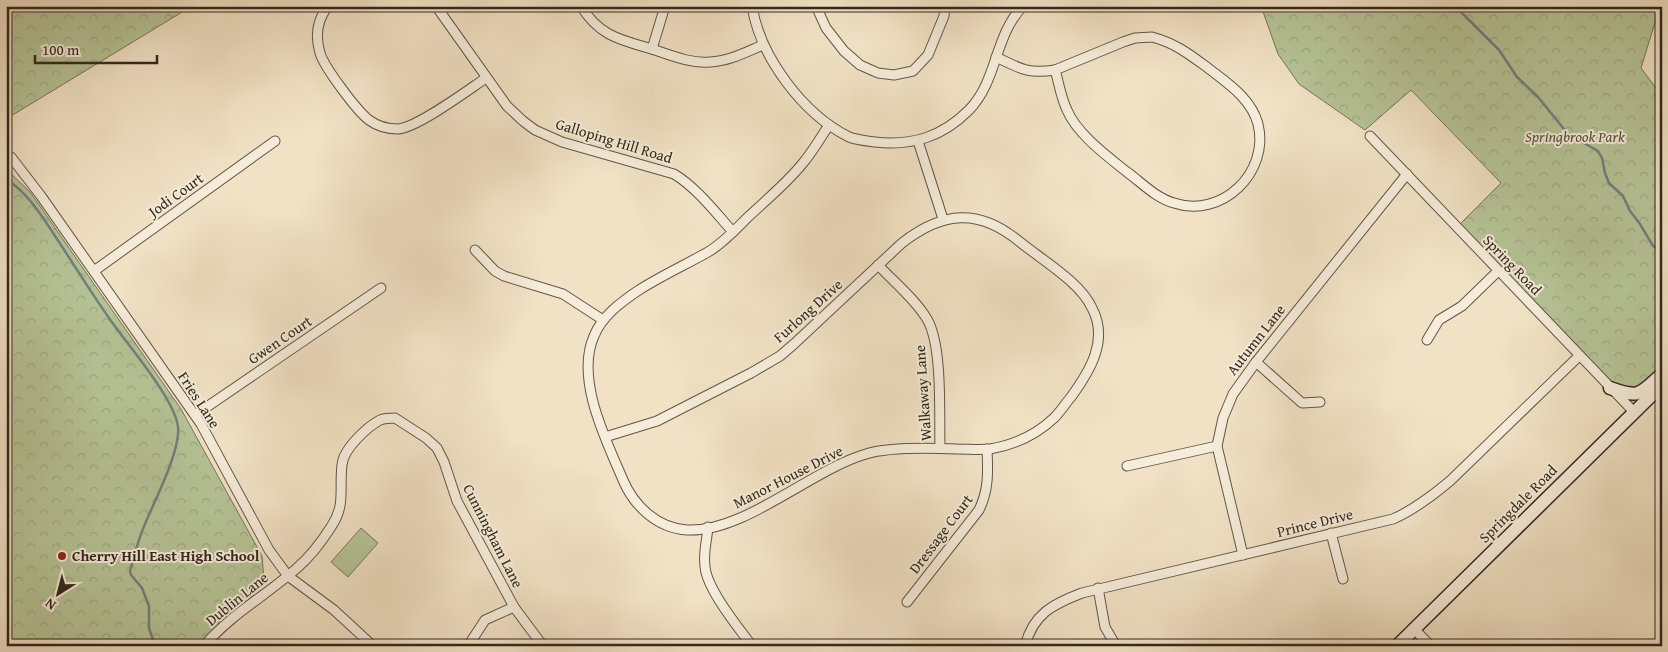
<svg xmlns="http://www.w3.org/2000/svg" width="1668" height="652" font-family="'Gentium Book Plus',serif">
  <defs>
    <pattern id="forest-crowns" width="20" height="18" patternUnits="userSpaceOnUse" patternTransform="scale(1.25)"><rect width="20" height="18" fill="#b6c497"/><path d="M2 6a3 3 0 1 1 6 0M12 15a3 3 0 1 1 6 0" fill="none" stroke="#9da882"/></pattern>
  </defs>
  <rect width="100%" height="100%" fill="#f1e2c5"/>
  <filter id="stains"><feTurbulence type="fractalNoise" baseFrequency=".004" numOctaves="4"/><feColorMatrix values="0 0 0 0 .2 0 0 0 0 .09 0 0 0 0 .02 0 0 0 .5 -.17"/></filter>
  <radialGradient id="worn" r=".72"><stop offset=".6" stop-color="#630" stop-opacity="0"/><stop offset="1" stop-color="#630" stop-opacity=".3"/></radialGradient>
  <g fill="url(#forest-crowns)" stroke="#74765a">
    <polygon points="6,6 192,6 6,119"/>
    <polygon points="1261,6 1660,6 1641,68 1662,96 1662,385 1634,412 1457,227 1501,183 1411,90 1365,130 1299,84 1278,54"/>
    <polygon points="6,169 30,192 181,409 262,556 264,581 211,646 6,646"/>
  </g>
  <polygon fill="#b6c497" stroke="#74765a" points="361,528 378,543 348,577 331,562"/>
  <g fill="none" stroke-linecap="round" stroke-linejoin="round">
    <g stroke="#73807f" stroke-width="2.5">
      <polyline points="1455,6 1499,50 1517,77 1538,97 1568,134 1598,151 1602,158 1605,173 1609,183 1623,196 1630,211 1640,224 1653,246 1662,252"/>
      <path d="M6 179C28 193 41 215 55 236 75 266 93 296 114 325 131 349 175 400 178 427 181 450 154 502 145 524 138 539 135 555 130 571L131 575 142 588 149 606V628L155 646"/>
    </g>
    <defs>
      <g id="street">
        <path d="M328 6C317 20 315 36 320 53 324 67 357 111 369 120 377 126 388 129 398 129 417 128 468 90 486 78"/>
        <path d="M436 6 507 106 523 121 535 130 562 142 674 174C697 188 715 212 733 232"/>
        <path d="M581 6C599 36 621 40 652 49L665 6"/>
        <path d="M752 6C760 57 803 114 849 137 857 140 867 141 875 142 913 146 942 137 969 110 998 80 994 36 1023 6"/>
        <polyline points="816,6 826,28 844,51 860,65 878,73 894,75 913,71 928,55 944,16 945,6"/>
        <path d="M1152 37C1175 43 1189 54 1208 68 1227 83 1251 98 1258 124 1270 172 1222 219 1174 203 1156 198 1142 183 1127 172 1107 156 1077 134 1067 110 1061 98 1059 83 1055 70L1123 42 1135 38Z"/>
        <path d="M652 49C670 55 691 64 710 62 729 61 746 52 763 45"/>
        <path d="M996 57C1021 69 1028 74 1055 70"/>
        <polyline points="1370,136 1634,412"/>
        <polyline points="918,141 943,219"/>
        <polyline points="11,157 41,196 201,424 269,550 288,576 334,610 373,646"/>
        <polyline points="475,250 495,271 504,276 563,294 603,320"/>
        <path d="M878 265C894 282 915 299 927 319 943 346 939 416 940 448"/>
        <polyline points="94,271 275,141"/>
        <polyline points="1427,340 1439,320 1462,306 1498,271"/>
        <polyline points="1256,362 1302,403 1320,402"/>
        <polyline points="195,415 381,288"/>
        <path d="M605 437 657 421 751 373 780 356 794 344 902 243C943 211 979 208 1020 242 1042 260 1080 282 1092 308 1109 340 1090 371 1071 397 1065 404 1060 412 1054 418 1037 434 1014 445 990 449 980 450 968 449 957 449 933 448 888 447 866 454 811 470 744 533 687 530 657 528 634 506 623 480 606 440 575 379 594 336 602 316 621 302 639 290 661 276 685 265 708 252 722 244 735 230 747 218 766 200 787 183 803 163 813 151 821 137 829 125"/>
        <polyline points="1127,466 1217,446"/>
        <path d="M708 527C707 540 703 553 705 566 706 588 738 627 752 646"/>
        <polyline points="1331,533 1343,579"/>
        <polyline points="1243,555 1217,446 1223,418 1233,394 1256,362 1407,174"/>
        <polyline points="1098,588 1105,627 1116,646"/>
        <path d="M907 602 979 510C989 490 988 471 987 449"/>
        <polyline points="1414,629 1431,646"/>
        <path d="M204 646C231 614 267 595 297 568 310 557 322 541 331 527 346 505 339 489 342 465 343 449 367 427 380 420 385 418 390 418 395 418L426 438 437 448 444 462 457 501 514 607 543 646"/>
        <polyline points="468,646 485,620 514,607"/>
        <path d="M1025 646C1033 614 1053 604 1082 593L1393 519C1414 510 1432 496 1450 481L1579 356"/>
      </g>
      <g id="secondary">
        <path d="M1610 388C1640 399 1640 394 1662 374"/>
        <polyline points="1397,646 1662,385"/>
      </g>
    </defs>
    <use href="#street" stroke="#625648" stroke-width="11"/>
    <use href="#secondary" stroke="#32281e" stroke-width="15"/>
    <use href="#street" stroke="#f6ecd9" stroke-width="9"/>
    <use href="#secondary" stroke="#f6ecd9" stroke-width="12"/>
  </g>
  <circle fill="#8f2418" stroke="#f6ecd9" stroke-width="2" cx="62" cy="556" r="5"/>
  <g text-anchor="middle" stroke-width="4" stroke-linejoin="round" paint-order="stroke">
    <g font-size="15" font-style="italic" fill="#534f3c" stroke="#f6ecd9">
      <text x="1575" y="142">Springbrook Park</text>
    </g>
    <g font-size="15" fill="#32281e" stroke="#f6ecd9">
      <text transform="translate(614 141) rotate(17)" y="5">Galloping Hill Road</text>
      <text transform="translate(176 195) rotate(-36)" y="5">Jodi Court</text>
      <text transform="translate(1512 265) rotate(46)" y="5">Spring Road</text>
      <text transform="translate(808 311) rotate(-42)" y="5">Furlong Drive</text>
      <text transform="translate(280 340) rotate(-34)" y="5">Gwen Court</text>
      <text transform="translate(1256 340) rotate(-52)" y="5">Autumn Lane</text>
      <text transform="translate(923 393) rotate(-94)" y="5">Walkaway Lane</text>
      <text transform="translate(199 400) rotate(57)" y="5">Fries Lane</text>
      <text transform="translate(788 477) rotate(-27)" y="5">Manor House Drive</text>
      <text transform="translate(1518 504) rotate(-45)" y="5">Springdale Road</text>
      <text transform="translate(1315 523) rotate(-14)" y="5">Prince Drive</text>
      <text transform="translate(941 534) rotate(-53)" y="5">Dressage Court</text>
      <text transform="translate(493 536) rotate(63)" y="5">Cunningham Lane</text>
      <text transform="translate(237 599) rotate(-39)" y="5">Dublin Lane</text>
    </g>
    <g font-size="15" font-weight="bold" fill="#32281e" stroke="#f6ecd9" text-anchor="start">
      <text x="72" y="561">Cherry Hill East High School</text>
    </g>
  </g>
  <rect width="1668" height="652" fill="none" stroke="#f1e2c5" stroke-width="25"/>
  <rect x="8" y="8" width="1653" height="637" fill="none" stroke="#32281e" stroke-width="2.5"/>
  <rect x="12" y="12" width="1643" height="627" fill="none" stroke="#32281e"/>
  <g transform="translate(58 594) rotate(216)" stroke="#f6ecd9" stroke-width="4" paint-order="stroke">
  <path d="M0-4L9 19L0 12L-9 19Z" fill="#32281e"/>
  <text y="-8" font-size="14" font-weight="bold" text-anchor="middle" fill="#32281e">N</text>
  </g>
  <path d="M35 55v8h122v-8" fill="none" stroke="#32281e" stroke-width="2.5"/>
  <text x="42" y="55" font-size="15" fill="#32281e" stroke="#f6ecd9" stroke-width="4" paint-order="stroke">100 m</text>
  <rect width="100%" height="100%" filter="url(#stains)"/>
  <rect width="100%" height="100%" fill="url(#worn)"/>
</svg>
